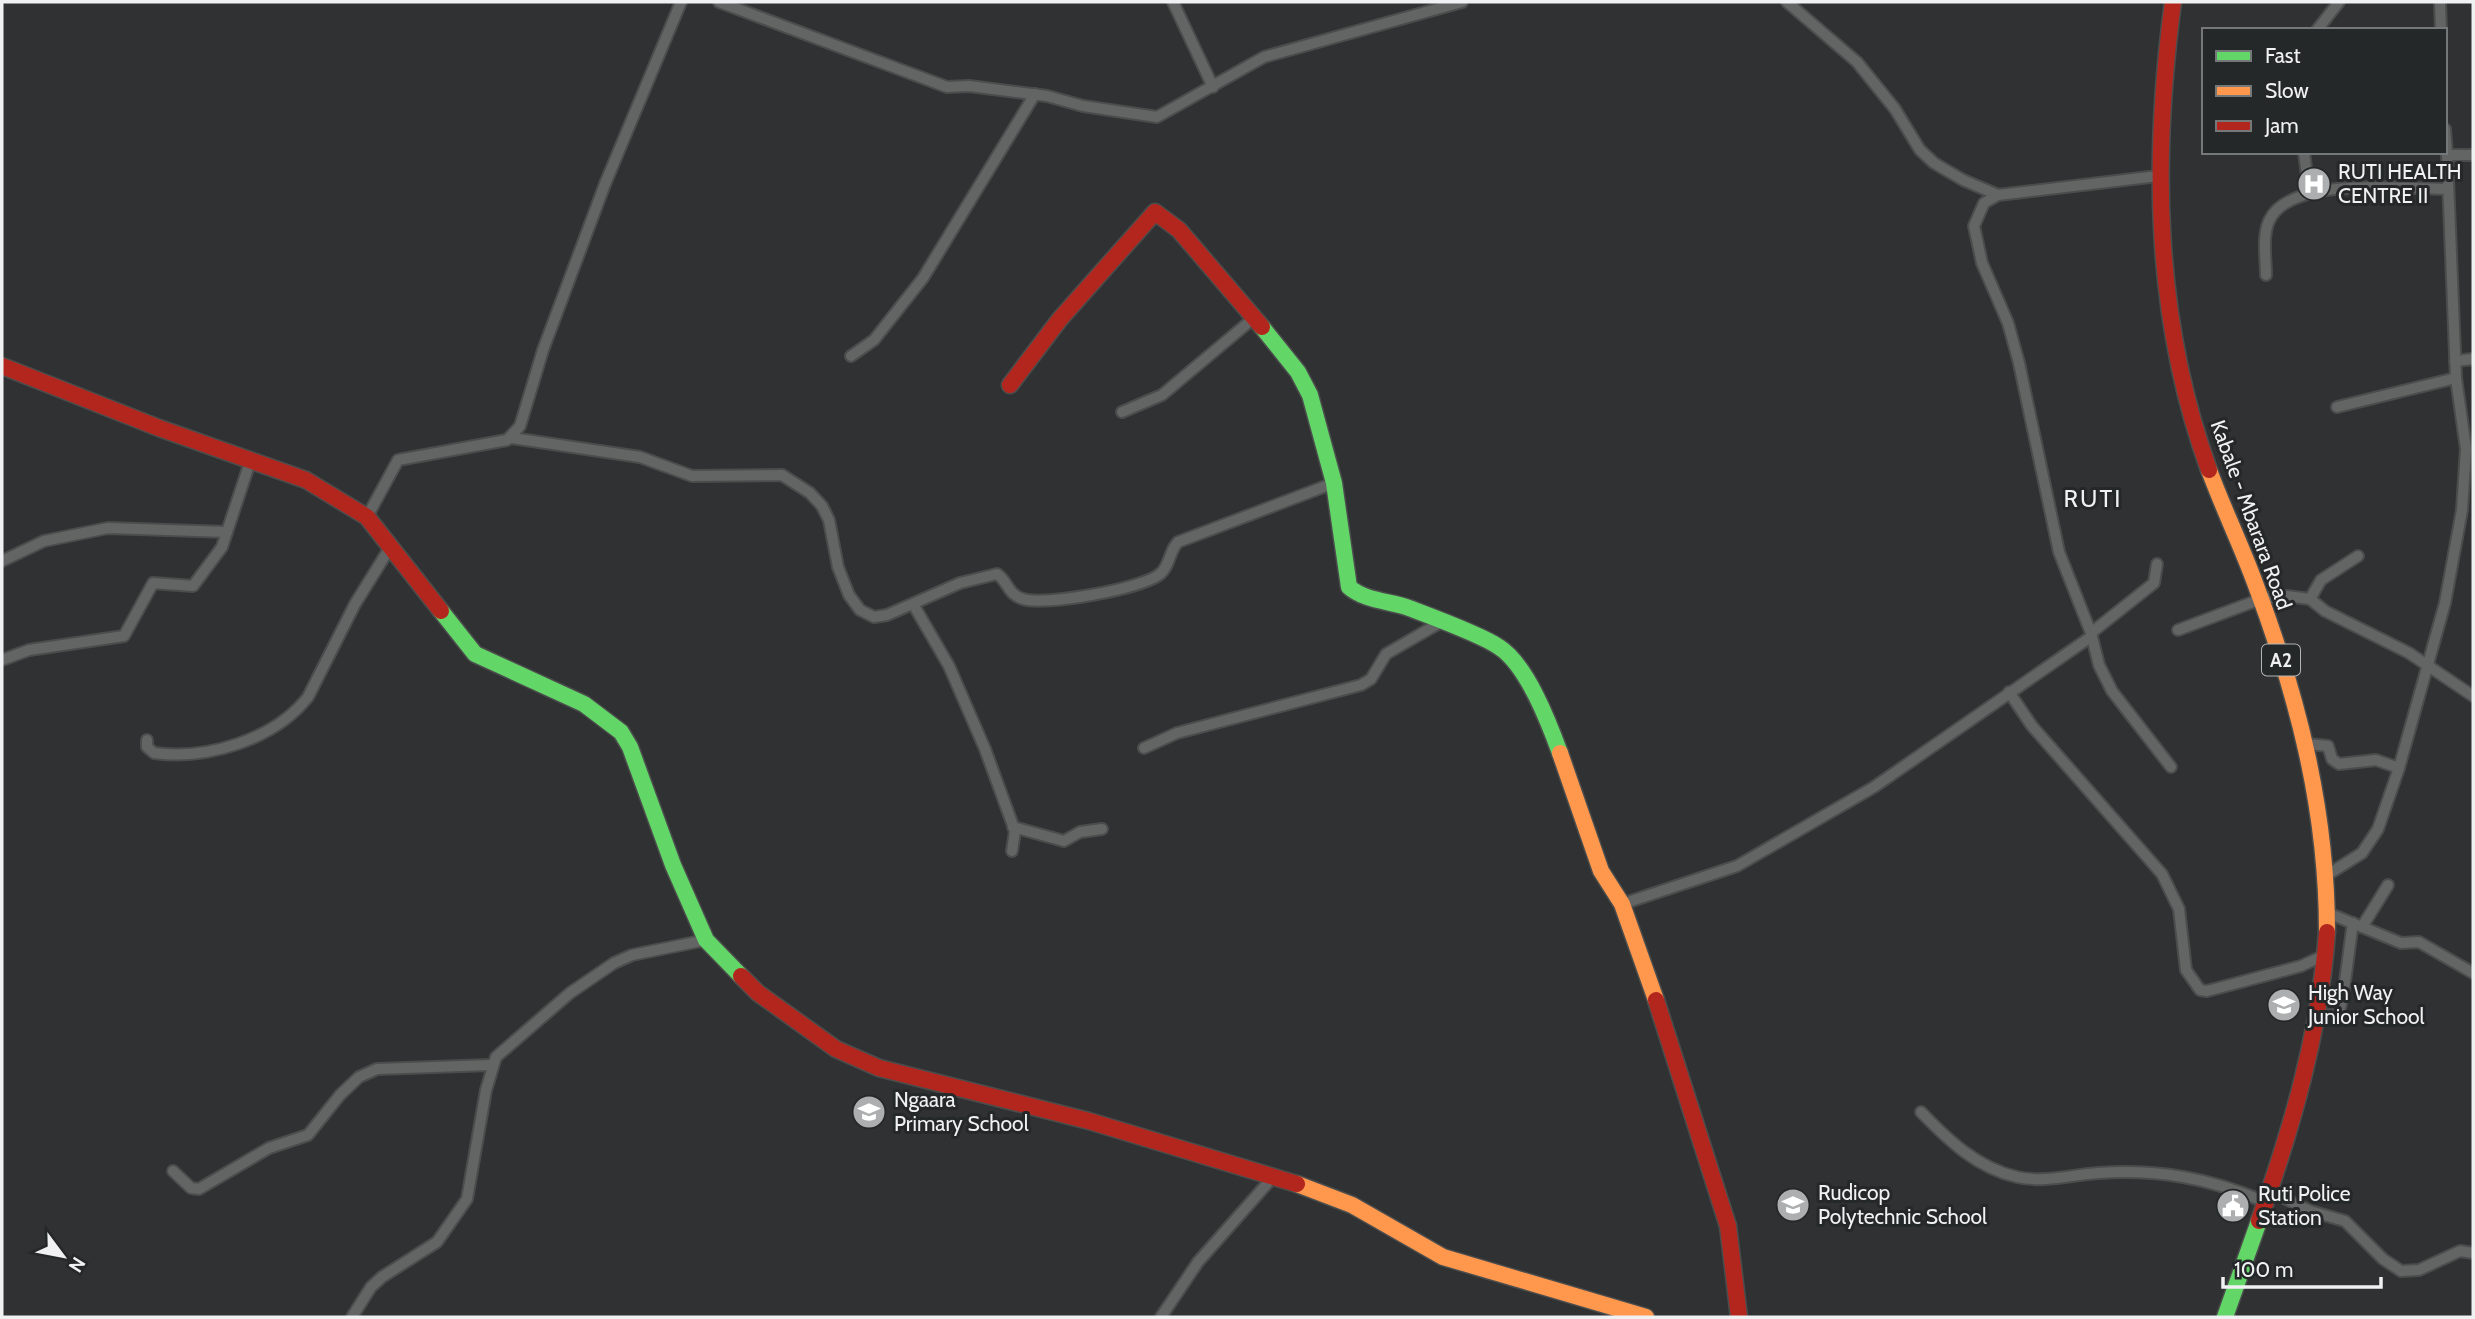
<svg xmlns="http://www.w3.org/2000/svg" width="2475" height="1319" font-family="Cabin,sans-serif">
  <rect width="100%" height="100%" fill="#2f3132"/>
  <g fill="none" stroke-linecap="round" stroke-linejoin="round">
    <defs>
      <g id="street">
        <polyline points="719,2 947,87 969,86 1047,96 1083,106 1157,117 1264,57 1462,2"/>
        <polyline points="1173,2 1213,87"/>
        <polyline points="1787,2 1857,62 1895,109 1920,150 1934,163 1963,180 1998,195 2158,176"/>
        <polyline points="2440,2 2441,30"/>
        <polyline points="2317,30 2339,2"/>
        <polyline points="2445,129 2447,155"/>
        <polyline points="2304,152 2309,192"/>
        <polyline points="1998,195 1984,203 1974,226 1982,263 2008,323 2019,363 2059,552 2091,633 2099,665 2112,691 2171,767"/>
        <path d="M2266 275C2266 258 2262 237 2269 221 2289 175 2406 189 2448 189"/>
        <polyline points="851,356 874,340 923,278 1035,94"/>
        <polyline points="2455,361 2473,359"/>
        <polyline points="2337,407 2456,378"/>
        <polyline points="1122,412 1162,395 1249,322 1256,320"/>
        <path d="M512 438 640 457 692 476 782 475 810 493 822 506 829 520 838 567 849 595 860 610 874 617 887 615 960 583 997 574C1008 581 1007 594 1023 599 1044 606 1142 589 1160 574 1170 566 1169 551 1178 542L1334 483"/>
        <polyline points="367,517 398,460 507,440 520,426 543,350 605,184 681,2"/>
        <polyline points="2,561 44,541 108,528 227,532"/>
        <polyline points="2310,599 2321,580 2358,556"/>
        <polyline points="913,604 949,666 985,749 1015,831 1012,851"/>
        <polyline points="2178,630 2261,599 2287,596 2310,599 2325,611 2409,653 2473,696"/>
        <polyline points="2091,633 2154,583 2157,564"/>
        <polyline points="2,660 29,650 124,636 153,583 193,586 222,547 251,459"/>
        <polyline points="2009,692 2032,726 2162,874 2179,909 2186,970 2200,990 2207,991 2301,966 2325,955"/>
        <path d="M147 740V747L154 753C207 760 274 740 308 697L355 604 391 546"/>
        <polyline points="2308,744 2328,746 2332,759 2339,764 2376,760 2399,768"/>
        <polyline points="1144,748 1177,733 1361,685 1371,679 1386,654 1443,621"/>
        <polyline points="1013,827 1064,841 1080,832 1102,829"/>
        <polyline points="2327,875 2362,853 2378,829 2399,768 2445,603 2462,510 2466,449 2456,378 2447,155 2473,155"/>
        <polyline points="1622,904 1737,866 1874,787 2092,636"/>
        <polyline points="2328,913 2401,943 2419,942 2473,973"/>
        <polyline points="2362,927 2388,885"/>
        <path d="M2318 1014 2337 1016C2343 1011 2350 939 2353 923"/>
        <path d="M1921 1112C1948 1140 1977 1168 2017 1177 2044 1183 2071 1175 2098 1173 2158 1169 2210 1178 2265 1202"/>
        <polyline points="173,1171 191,1188 199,1189 269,1148 308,1135 340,1095 359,1077 377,1069 491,1065"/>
        <polyline points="2270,1191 2310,1211 2345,1221 2383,1259 2401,1271 2419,1270 2460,1251 2473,1253"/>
        <polyline points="352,1317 371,1287 382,1277 437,1242 467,1199 486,1090 496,1057 570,993 614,963 632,955 706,940"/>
        <polyline points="1161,1317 1198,1262 1273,1177"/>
      </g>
      <g id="fast">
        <path d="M1262 327 1298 372 1310 395 1334 483 1349 587C1365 601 1390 601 1409 608 1430 616 1482 635 1499 647 1527 665 1549 723 1560 753"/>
        <polyline points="441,611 475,654 584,704 621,732 630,747 673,865 706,940 741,976"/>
        <polyline points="2225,1317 2259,1221"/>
      </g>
      <g id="slow">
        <path d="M2209 470C2223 508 2241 545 2255 583 2298 697 2327 810 2327 932"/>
        <polyline points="1560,753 1601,871 1622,904 1656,1000"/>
        <polyline points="1297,1184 1352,1205 1443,1257 1646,1317"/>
      </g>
      <g id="jam">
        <path d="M2173 2C2152 159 2154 319 2209 470"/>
        <polyline points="2,366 159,428 306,480 367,517 441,611"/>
        <polyline points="1010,385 1060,319 1155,212 1179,230 1262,327"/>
        <polyline points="741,976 758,993 836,1049 879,1068 1089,1121 1297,1184"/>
        <polyline points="1656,1000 1728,1226 1739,1317"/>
        <path d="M2259 1221C2292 1127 2320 1032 2327 932"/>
      </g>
    </defs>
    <use href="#street" stroke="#4b4d4d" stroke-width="14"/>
    <use href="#fast" stroke="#4b4d4d" stroke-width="19"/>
    <use href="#slow" stroke="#4b4d4d" stroke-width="19"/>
    <use href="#jam" stroke="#4b4d4d" stroke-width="19"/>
    <use href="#street" stroke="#636464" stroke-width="10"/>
    <use href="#fast" stroke="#63d668" stroke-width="16"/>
    <use href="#slow" stroke="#ff974d" stroke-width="16"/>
    <use href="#jam" stroke="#b3261e" stroke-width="16"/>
  </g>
  <defs>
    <symbol id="hospital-disc" viewBox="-11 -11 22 22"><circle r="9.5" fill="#acaeaf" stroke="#242829"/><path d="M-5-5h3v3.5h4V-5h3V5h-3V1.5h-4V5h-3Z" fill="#fff"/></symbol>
    <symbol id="school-disc" viewBox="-11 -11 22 22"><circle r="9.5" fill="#acaeaf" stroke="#242829"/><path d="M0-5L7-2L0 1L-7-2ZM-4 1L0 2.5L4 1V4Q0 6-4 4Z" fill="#fff"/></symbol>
    <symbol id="civic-disc" viewBox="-11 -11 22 22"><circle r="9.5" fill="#acaeaf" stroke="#242829"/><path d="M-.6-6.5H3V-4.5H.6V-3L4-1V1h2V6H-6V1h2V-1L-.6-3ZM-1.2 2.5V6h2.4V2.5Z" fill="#fff"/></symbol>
  </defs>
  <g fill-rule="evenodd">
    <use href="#hospital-disc" x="2295" y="165" width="38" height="38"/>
    <use href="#school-disc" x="2265" y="986" width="38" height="38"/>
    <use href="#school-disc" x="850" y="1093" width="38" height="38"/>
    <use href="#school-disc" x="1774" y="1186" width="38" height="38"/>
    <use href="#civic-disc" x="2214" y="1187" width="38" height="38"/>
  </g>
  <g text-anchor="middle" stroke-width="6" stroke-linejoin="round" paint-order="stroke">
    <rect fill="#242829" stroke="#b2b5b6" stroke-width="2" x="2262" y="644.5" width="38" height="31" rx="5"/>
    <g font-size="19" font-weight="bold" fill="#eff1f2">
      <text x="2281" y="667">A2</text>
    </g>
    <g font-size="21" fill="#eff1f2" stroke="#242829" text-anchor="start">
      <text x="2338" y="179">RUTI HEALTH<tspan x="2338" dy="24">CENTRE II</tspan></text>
      <text x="2308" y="1000">High Way<tspan x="2308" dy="24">Junior School</tspan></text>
      <text x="894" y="1107">Ngaara<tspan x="894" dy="24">Primary School</tspan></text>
      <text x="1818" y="1200">Rudicop<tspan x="1818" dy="24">Polytechnic School</tspan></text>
      <text x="2258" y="1201">Ruti Police<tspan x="2258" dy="24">Station</tspan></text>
    </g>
    <g font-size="21" fill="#eff1f2" stroke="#242829">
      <text transform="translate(2251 515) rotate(70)" y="7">Kabale - Mbarara Road</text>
    </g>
    <g font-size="24" letter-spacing="2" fill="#eff1f2" stroke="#242829">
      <text x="2093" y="507">RUTI</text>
    </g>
  </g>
  <rect width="2475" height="1319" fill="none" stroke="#eff1f2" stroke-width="7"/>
  <rect x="2202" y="28" width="245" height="126" fill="#242829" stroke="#757879" stroke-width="2"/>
  <rect x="2216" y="51" width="35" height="10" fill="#63d668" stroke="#757879" stroke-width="2"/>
  <text x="2265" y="63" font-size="21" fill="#eff1f2">Fast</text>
  <rect x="2216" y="86" width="35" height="10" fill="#ff974d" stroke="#757879" stroke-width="2"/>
  <text x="2265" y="98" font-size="21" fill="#eff1f2">Slow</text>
  <rect x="2216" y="121" width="35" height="10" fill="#b3261e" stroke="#757879" stroke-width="2"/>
  <text x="2265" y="133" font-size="21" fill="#eff1f2">Jam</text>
  <g transform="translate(63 1256) rotate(122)" stroke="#242829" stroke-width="5" paint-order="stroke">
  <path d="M0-5L12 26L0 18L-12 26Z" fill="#eff1f2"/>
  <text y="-10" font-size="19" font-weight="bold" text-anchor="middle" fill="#eff1f2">N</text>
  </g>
  <path d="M2223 1277v10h158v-10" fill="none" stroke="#eff1f2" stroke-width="3.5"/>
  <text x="2234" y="1277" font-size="21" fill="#eff1f2" stroke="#242829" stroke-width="5" paint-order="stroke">100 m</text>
</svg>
